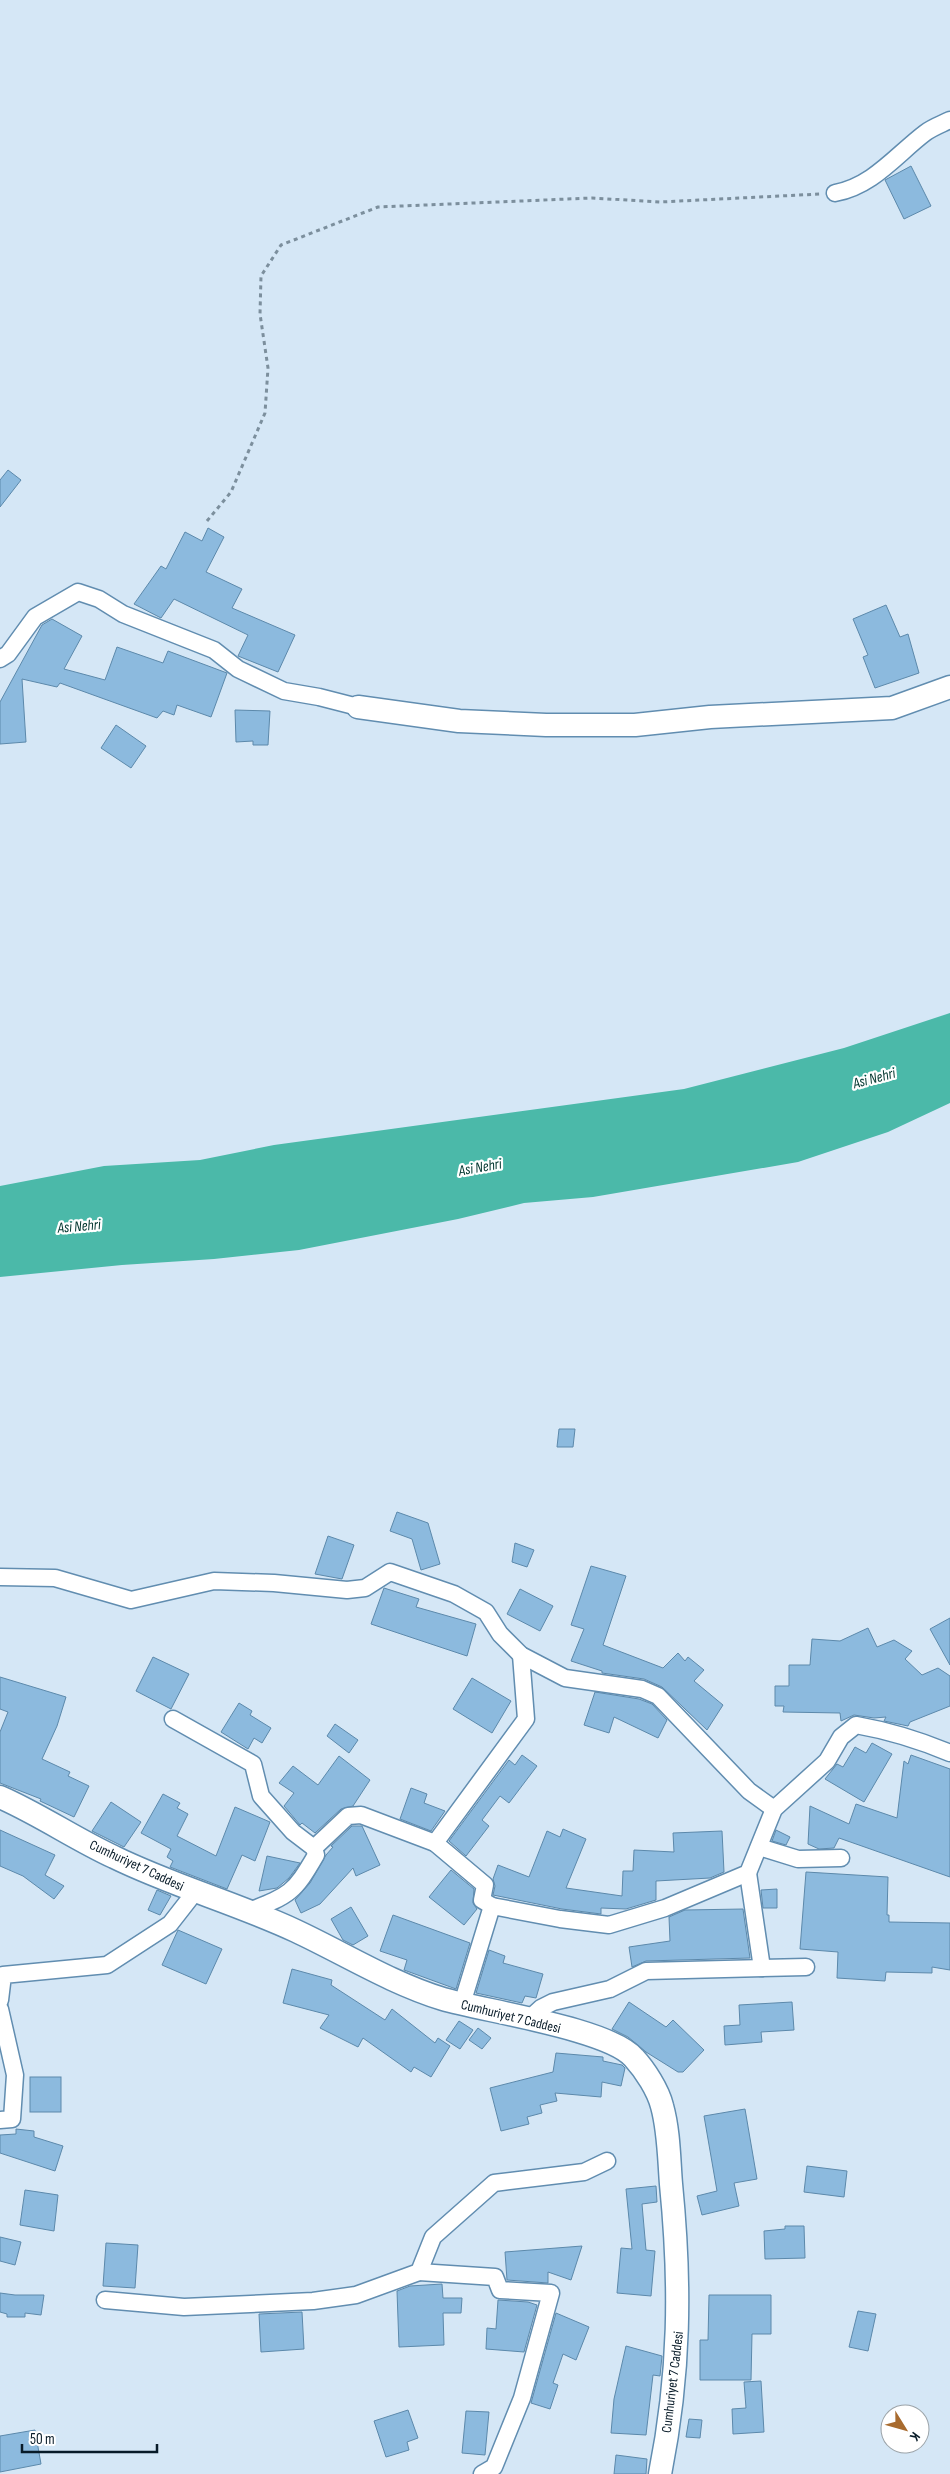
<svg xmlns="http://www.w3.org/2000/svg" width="950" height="2474" font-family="'Sofia Sans Condensed',sans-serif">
  <rect width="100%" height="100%" fill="#d5e7f6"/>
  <polygon fill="#4bb9a9" points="950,1013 950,1103 888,1132 798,1162 593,1197 524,1203 458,1219 299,1250 214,1259 122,1265 0,1277 0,1186 104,1166 200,1160 274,1145 684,1089 844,1048"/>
  <g fill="#8cbade" stroke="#5c89ab">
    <polygon points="911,166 931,206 904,219 885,180"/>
    <polygon points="8,470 21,480 0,507 0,480"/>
    <polygon points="208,528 224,537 206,572 242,589 232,608 295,635 278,672 238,656 248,635 174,599 161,618 134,604 161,566 166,569 185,532 202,541"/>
    <polygon points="886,605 900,637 908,634 919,673 875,688 863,657 868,655 853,619"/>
    <polygon points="52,619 82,636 64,669 105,680 117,647 163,663 168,651 227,673 211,717 177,705 174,715 163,711 157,718 60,683 57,687 22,679 26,742 0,744 0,702 42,625"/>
    <polygon points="235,710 270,711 268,745 253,745 253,741 236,742"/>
    <polygon points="116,725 146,746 131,768 101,748"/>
    <polygon points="559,1429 575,1429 573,1447 557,1447"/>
    <polygon points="397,1512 428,1523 440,1564 421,1570 412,1539 390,1531"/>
    <polygon points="328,1536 354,1545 342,1579 315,1574"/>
    <polygon points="515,1543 534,1550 527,1567 512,1562"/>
    <polygon points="591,1566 626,1576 603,1645 663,1668 678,1653 685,1661 688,1657 704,1670 694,1681 723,1705 707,1730 662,1687 644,1679 602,1673 602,1671 571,1661 584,1629 571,1625"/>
    <polygon points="384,1588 419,1599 416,1607 476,1624 467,1656 371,1624"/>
    <polygon points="520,1589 553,1606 540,1631 507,1614"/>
    <polygon points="950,1618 950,1665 930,1629"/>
    <polygon points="868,1628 877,1647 894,1640 912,1651 905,1659 922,1675 938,1668 950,1676 950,1706 910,1722 908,1726 884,1721 886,1717 874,1718 854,1715 841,1721 840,1713 783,1712 784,1706 775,1706 775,1686 789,1686 789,1665 810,1665 812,1639 840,1641"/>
    <polygon points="153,1657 189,1674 171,1709 136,1691"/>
    <polygon points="0,1677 66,1697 57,1726 42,1759 70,1772 68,1776 89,1786 74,1817 40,1801 41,1799 0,1783 0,1732 8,1712 0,1709"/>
    <polygon points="472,1678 511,1701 492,1733 453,1709"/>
    <polygon points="595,1692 639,1699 652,1704 667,1720 658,1738 614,1717 609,1733 584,1725"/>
    <polygon points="239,1703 252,1711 250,1715 271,1728 262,1743 254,1738 248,1749 221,1732"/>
    <polygon points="335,1724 358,1740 349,1753 327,1736"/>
    <polygon points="872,1743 892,1754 864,1802 825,1779 837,1764 843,1767 855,1747 866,1753"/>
    <polygon points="522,1755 537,1766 509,1803 500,1796 482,1820 489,1826 466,1856 449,1841 509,1760 515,1765"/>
    <polygon points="911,1755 950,1769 950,1877 839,1838 834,1848 819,1849 808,1844 810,1806 849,1824 856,1804 897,1818 904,1761 908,1764"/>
    <polygon points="339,1756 370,1780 353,1806 341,1809 315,1833 302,1823 300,1825 284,1806 294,1793 279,1783 293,1766 318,1785"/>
    <polygon points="411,1788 427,1794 424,1803 445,1811 431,1831 400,1819"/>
    <polygon points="163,1794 180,1803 177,1808 188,1814 177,1836 216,1856 235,1807 270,1822 255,1861 242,1855 227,1889 170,1867 173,1861 167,1857 171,1849 141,1833"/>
    <polygon points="111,1802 141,1822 124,1847 92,1831"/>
    <polygon points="352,1826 362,1826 380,1865 356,1876 353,1868 320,1904 301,1913 295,1900 310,1883 326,1855 333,1847 331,1846"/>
    <polygon points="563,1829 586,1839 566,1888 622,1896 623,1871 633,1871 634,1850 674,1852 673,1833 722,1831 724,1872 710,1878 656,1881 656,1900 626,1909 601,1908 601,1914 562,1909 493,1895 495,1886 493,1879 498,1865 529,1877 547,1831 560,1837"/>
    <polygon points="0,1830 55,1855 45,1875 64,1886 54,1899 23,1876 0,1866"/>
    <polygon points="776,1830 790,1837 786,1845 772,1841"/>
    <polygon points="267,1856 300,1863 289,1878 277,1888 259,1891"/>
    <polygon points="451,1870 474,1889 473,1903 477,1909 464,1925 429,1897"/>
    <polygon points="806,1872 888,1877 887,1915 889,1915 889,1922 950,1923 950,1970 932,1967 932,1973 886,1972 885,1981 837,1978 838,1952 800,1949"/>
    <polygon points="777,1889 777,1908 763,1908 761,1890"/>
    <polygon points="157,1890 171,1896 160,1915 148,1910"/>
    <polygon points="351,1907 368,1936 353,1945 343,1940 331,1919"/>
    <polygon points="743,1909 750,1958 646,1961 632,1967 629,1947 670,1941 669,1917 685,1910"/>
    <polygon points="393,1915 470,1943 456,1989 404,1970 407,1960 380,1951"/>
    <polygon points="178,1930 222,1949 206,1984 162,1965"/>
    <polygon points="489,1950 505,1956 503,1963 543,1974 536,1998 525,1996 522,2003 476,1993"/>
    <polygon points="292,1969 332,1980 331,1985 385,2020 392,2009 435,2043 438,2038 450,2046 431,2077 414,2067 411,2072 363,2038 358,2047 320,2028 329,2015 283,2003"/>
    <polygon points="629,2002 666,2027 673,2020 704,2050 683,2072 678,2072 646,2052 628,2037 612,2029"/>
    <polygon points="792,2002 794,2030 761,2032 762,2042 725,2045 724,2026 740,2025 739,2005"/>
    <polygon points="459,2021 473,2030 460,2049 446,2040"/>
    <polygon points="478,2028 491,2038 482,2049 469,2040"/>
    <polygon points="556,2053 603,2057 603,2061 622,2065 625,2068 621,2086 602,2082 601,2097 555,2093 557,2101 540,2105 542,2113 527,2117 529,2124 501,2131 490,2088 553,2072"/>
    <rect x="30" y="2077" width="31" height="35"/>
    <polygon points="745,2109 757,2179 734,2183 739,2206 702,2215 697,2196 717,2191 704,2116"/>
    <polygon points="16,2129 34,2131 34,2137 63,2146 55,2171 0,2153 0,2135 16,2134"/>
    <polygon points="807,2166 847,2171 844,2197 804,2192"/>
    <polygon points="656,2186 657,2202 642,2204 646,2250 655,2251 651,2296 617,2293 621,2248 632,2249 626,2189"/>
    <polygon points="25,2190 58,2195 54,2231 20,2225"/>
    <polygon points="785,2226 804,2226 805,2258 765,2259 764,2231 785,2229"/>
    <polygon points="0,2237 21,2242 15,2265 0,2261"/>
    <polygon points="106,2243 138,2245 135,2288 103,2286"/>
    <polygon points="582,2246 571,2280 548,2272 548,2283 507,2280 505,2252"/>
    <polygon points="442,2284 443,2298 462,2298 461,2313 443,2313 444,2345 399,2347 397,2291 410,2286"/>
    <polygon points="0,2293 15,2295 44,2295 41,2315 25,2313 25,2317 7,2317 7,2314 0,2312"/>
    <polygon points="709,2295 771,2295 771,2334 752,2334 751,2380 700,2380 700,2340 708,2340"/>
    <polygon points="498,2300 528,2302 537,2305 524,2352 486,2349 487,2328 496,2329"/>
    <polygon points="858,2311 876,2314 868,2351 849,2347"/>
    <polygon points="302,2312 304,2349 261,2352 259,2314"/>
    <polygon points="556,2313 589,2327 576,2360 563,2354 553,2383 558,2385 550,2409 531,2403"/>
    <polygon points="626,2346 662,2356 660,2376 653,2375 646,2435 611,2433 614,2399"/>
    <polygon points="761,2381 764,2432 733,2434 732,2409 746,2408 744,2382"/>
    <polygon points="408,2410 418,2438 407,2442 409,2450 386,2457 374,2421"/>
    <polygon points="466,2411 489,2412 485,2455 462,2453"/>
    <polygon points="689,2419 702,2420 700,2438 686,2437"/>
    <polygon points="35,2430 41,2464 0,2472 0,2436"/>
    <polygon points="616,2455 647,2459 646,2474 614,2474"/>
  </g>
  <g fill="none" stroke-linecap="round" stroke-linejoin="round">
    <defs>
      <g id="street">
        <path d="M835 193C873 186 896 155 925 133 933 127 942 124 950 120"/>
        <polyline points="0,659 8,654 35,617 78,592 99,599 123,614 214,650 238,669 284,691 319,697 358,707"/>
        <polyline points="0,1577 55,1578 131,1600 214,1581 274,1583 347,1590 365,1588 390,1572 454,1594 486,1612 500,1634 521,1655 565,1678 642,1689 658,1696 749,1791 774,1809"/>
        <path d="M173 1719 253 1764 261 1796 293 1832 314 1848 316 1855C294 1893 290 1895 249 1911"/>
        <polyline points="435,1843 526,1719 521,1655"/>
        <polyline points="759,1847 798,1859 841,1858"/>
        <polyline points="314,1848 348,1816 361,1815 435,1843 485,1885 482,1900 492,1906"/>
        <polyline points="748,1873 762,1968"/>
        <polyline points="0,2000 3,1975 107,1965 170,1924 195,1892"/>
        <path d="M462 2004 492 1906 560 1919 609 1925 665 1908 748 1873 774 1809 827 1761 841 1737 856 1725C890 1731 919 1740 950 1753"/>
        <polyline points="0,2009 15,2075 12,2119 0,2120"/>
        <polyline points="530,2018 541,2008 553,2002 610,1989 646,1971 806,1967"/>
        <polyline points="419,2272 495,2277 500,2290 551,2293 522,2398 494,2467 482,2474"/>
        <polyline points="105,2300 184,2307 313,2301 356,2295 419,2272 433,2237 494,2183 584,2172 607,2161"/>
      </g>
      <g id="secondary">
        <polyline points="358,707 459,721 546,725 635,725 710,717 892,708 950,687"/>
        <path d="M0 1797C39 1814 75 1839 114 1857 173 1886 236 1903 296 1931 345 1954 391 1983 443 1999 484 2011 610 2029 634 2058 645 2070 658 2090 662 2106 669 2131 669 2159 671 2184 681 2285 680 2374 660 2474"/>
      </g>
    </defs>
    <use href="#street" stroke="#618db0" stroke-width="19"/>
    <use href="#secondary" stroke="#618db0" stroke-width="25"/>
    <polyline stroke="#7c8f9d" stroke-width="3" stroke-dasharray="4 4" stroke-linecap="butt" points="207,521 231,492 265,413 268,368 260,314 261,276 281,245 378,207 592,198 660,202 820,194"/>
    <use href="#street" stroke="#fff" stroke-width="16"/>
    <use href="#secondary" stroke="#fff" stroke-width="22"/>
  </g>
  <g text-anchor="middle" stroke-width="4.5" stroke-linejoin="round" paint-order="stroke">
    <g font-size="14" fill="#081b28" stroke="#fff">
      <text transform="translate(137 1865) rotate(25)" y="5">Cumhuriyet 7 Caddesi</text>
      <text transform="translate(511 2016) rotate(14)" y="5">Cumhuriyet 7 Caddesi</text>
      <text transform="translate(672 2382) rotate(-83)" y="5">Cumhuriyet 7 Caddesi</text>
    </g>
    <g font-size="15" font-style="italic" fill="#00352e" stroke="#fff">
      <text transform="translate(874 1078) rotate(-15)" y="5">Asi Nehri</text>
      <text transform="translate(480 1167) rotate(-10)" y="5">Asi Nehri</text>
      <text transform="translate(79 1226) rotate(-5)" y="5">Asi Nehri</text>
    </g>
  </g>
  <g transform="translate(905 2429) rotate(127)"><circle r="24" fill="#ffffff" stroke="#9ca4a9"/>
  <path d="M0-4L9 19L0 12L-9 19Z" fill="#a86b2f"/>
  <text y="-8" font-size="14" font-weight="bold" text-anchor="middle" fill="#081b28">K</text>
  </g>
  <path d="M22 2444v8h135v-8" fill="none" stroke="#081b28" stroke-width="2.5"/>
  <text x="30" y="2444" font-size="15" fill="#081b28" stroke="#ffffff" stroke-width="4" paint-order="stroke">50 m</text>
</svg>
